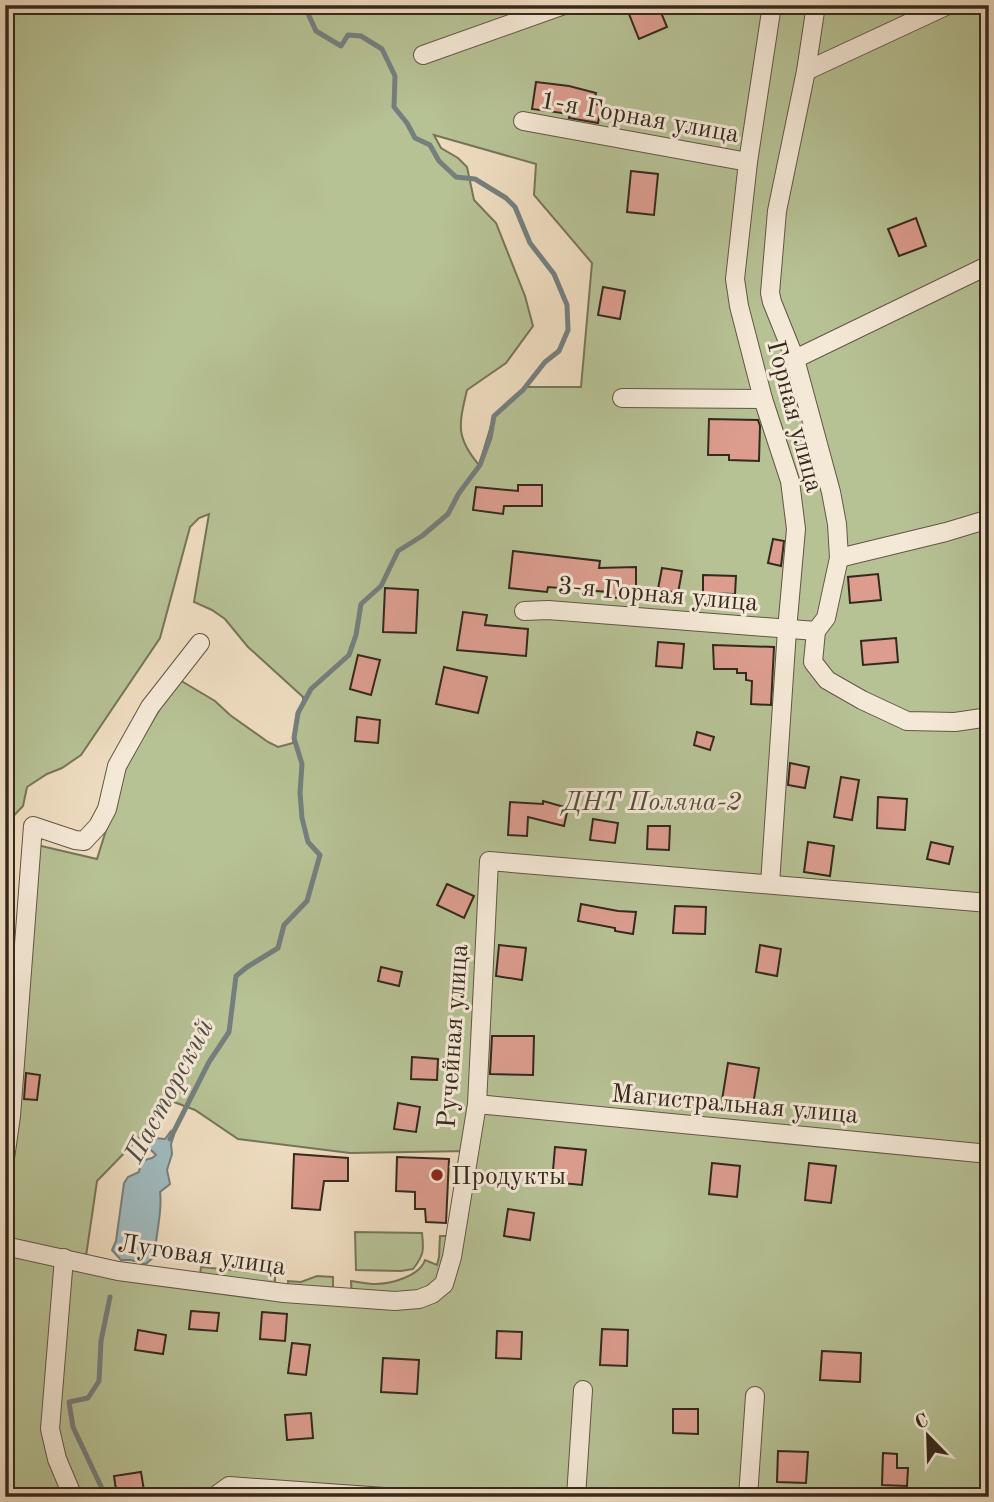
<svg xmlns="http://www.w3.org/2000/svg" width="994" height="1502" font-family="'Old Standard TT',serif">
  <rect width="100%" height="100%" fill="#eedcc0"/>
  <filter id="stains"><feTurbulence type="fractalNoise" baseFrequency=".00286" numOctaves="4"/><feColorMatrix values="0 0 0 0 .2 0 0 0 0 .09 0 0 0 0 .02 0 0 0 .5 -.17"/></filter>
  <radialGradient id="worn" r=".72"><stop offset=".6" stop-color="#630" stop-opacity="0"/><stop offset="1" stop-color="#630" stop-opacity=".3"/></radialGradient>
  <g fill="#b6c194" stroke="#767558" stroke-width="2" fill-rule="evenodd">
    <path d="M5 5H989V1497H5V1115L37 845 97 859 127 763 178 679 215 701 230 715 268 742 278 747 293 743 298 713 303 702V697L248 647 225 619 212 610 194 602 209 514 199 518 190 527 160 638 81 755 62 768 47 774 27 787 23 806 5 825ZM434 135 536 164 534 195 592 263 581 387H525L494 416 479 465C455 437 459 424 467 390L506 363 533 326 525 296 496 223 474 200 467 167 458 158 441 148ZM174 1102 195 1110 238 1139 350 1153 468 1151 457 1236H440L439 1257 437 1265 425 1260C420 1276 391 1284 375 1284 367 1284 359 1282 351 1281L352 1299 333 1297V1277L317 1276 301 1282 288 1281V1295L275 1294V1274L201 1267 199 1283 85 1263 97 1181Z"/>
    <path d="M355 1232 422 1233C424 1250 424 1255 413 1269L401 1271 356 1270Z"/>
  </g>
  <path fill="#9fb9be" stroke="#757f7e" stroke-width="2" d="M171 1131 174 1135 171 1144 172 1154 167 1170 170 1184 160 1192C163 1212 155 1235 155 1256L146 1264 131 1260H121L112 1250 116 1241 124 1183 128 1177 139 1172 141 1161 152 1158 156 1155 148 1147 147 1143 153 1142 155 1138 165 1139Z"/>
  <g fill="none" stroke-linecap="round" stroke-linejoin="round">
    <g stroke="#757f7e" stroke-width="5">
      <polyline points="170,1139 209,1062 229,1032 236,976 247,967 278,948 284,925 307,901 320,855 308,842 302,818 300,793 302,764 294,738 298,713 311,689 349,655 356,635 361,604 381,586 398,551 422,536 448,514 459,493 480,465 490,438 494,416 523,390 545,362 559,351 568,330 567,305 554,274 530,243 515,207 506,198 475,179 456,177 439,161 430,145 415,138 407,123 394,107 395,76 382,49 361,36 348,35 341,46 316,31 304,5"/>
      <polyline points="106,1497 73,1427 69,1402 88,1398 99,1381 101,1341 110,1297"/>
    </g>
  </g>
  <g fill="#dc9d8f" stroke="#35291d" stroke-width="2">
    <polygon points="649,5 658,5 667,27 639,39 629,14"/>
    <polygon points="536,82 569,86 596,93 594,104 601,105 598,123 569,118 570,114 532,109"/>
    <polygon points="631,171 658,174 654,215 627,212"/>
    <polygon points="916,218 926,246 899,256 888,229"/>
    <polygon points="603,287 625,291 620,319 598,315"/>
    <polygon points="709,419 758,420 760,426 759,461 729,460 729,455 708,455"/>
    <polygon points="518,485 542,485 542,506 504,506 503,514 473,510 476,487 518,491"/>
    <polygon points="773,539 784,541 781,566 768,563"/>
    <polygon points="513,551 600,561 599,568 636,567 636,597 608,598 608,592 548,587 547,592 509,588"/>
    <polygon points="662,568 682,571 678,593 658,589"/>
    <polygon points="878,574 881,600 850,603 848,577"/>
    <polygon points="703,575 736,576 735,594 703,593"/>
    <polygon points="385,588 418,590 416,633 383,632"/>
    <polygon points="463,612 487,615 485,625 528,629 526,656 457,650"/>
    <polygon points="896,638 898,662 863,665 861,641"/>
    <polygon points="658,642 684,644 682,668 656,666"/>
    <polygon points="713,645 774,647 771,705 751,704 752,681 746,680 746,673 737,673 737,669 714,669"/>
    <polygon points="358,655 380,660 371,695 350,689"/>
    <polygon points="444,667 487,677 478,713 436,704"/>
    <polygon points="357,717 380,720 378,743 355,741"/>
    <polygon points="697,732 714,737 710,750 694,745"/>
    <polygon points="790,763 809,767 805,788 788,785"/>
    <polygon points="841,777 859,780 852,820 834,817"/>
    <polygon points="878,797 907,799 905,830 877,828"/>
    <polygon points="543,801 568,808 564,826 528,817 527,836 508,835 510,802 543,804"/>
    <polygon points="593,819 618,823 615,843 590,840"/>
    <polygon points="648,826 670,826 669,850 647,849"/>
    <polygon points="808,842 834,846 830,876 804,872"/>
    <polygon points="931,842 953,847 949,864 927,859"/>
    <polygon points="447,884 474,896 464,918 437,905"/>
    <polygon points="581,904 618,911 636,912 633,934 615,931 615,928 578,921"/>
    <polygon points="675,906 706,907 705,934 673,933"/>
    <polygon points="499,945 526,948 522,980 496,976"/>
    <polygon points="760,945 781,949 777,976 756,972"/>
    <polygon points="381,967 402,972 399,986 378,981"/>
    <polygon points="492,1036 534,1036 533,1075 490,1074"/>
    <polygon points="412,1057 438,1059 437,1080 411,1079"/>
    <polygon points="728,1063 759,1068 753,1105 722,1100"/>
    <polygon points="26,1073 40,1075 37,1100 24,1099"/>
    <polygon points="398,1103 420,1107 416,1132 394,1129"/>
    <polygon points="555,1147 586,1150 582,1185 552,1182"/>
    <polygon points="294,1154 348,1158 348,1181 324,1181 320,1210 292,1208"/>
    <polygon points="397,1157 449,1159 446,1223 426,1222 425,1209 415,1209 415,1192 396,1191"/>
    <polygon points="712,1163 740,1166 737,1197 709,1194"/>
    <polygon points="809,1163 836,1166 831,1203 805,1200"/>
    <polygon points="508,1209 534,1213 530,1240 504,1236"/>
    <polygon points="191,1311 219,1313 217,1331 189,1329"/>
    <polygon points="262,1312 287,1314 285,1341 260,1339"/>
    <polygon points="602,1329 628,1330 627,1366 600,1365"/>
    <polygon points="138,1330 166,1335 163,1354 135,1350"/>
    <polygon points="497,1331 522,1332 521,1359 496,1358"/>
    <polygon points="292,1343 310,1345 306,1375 288,1373"/>
    <polygon points="822,1351 861,1353 860,1382 820,1380"/>
    <polygon points="383,1358 419,1360 417,1394 381,1392"/>
    <polygon points="673,1409 698,1409 698,1434 673,1433"/>
    <polygon points="311,1413 313,1438 287,1440 285,1415"/>
    <polygon points="778,1451 808,1452 806,1483 777,1482"/>
    <polygon points="883,1453 897,1454 897,1468 908,1468 907,1486 882,1485"/>
    <polygon points="141,1472 145,1497 117,1497 114,1476"/>
  </g>
  <g fill="none" stroke-linecap="round" stroke-linejoin="round">
    <defs>
      <g id="street">
        <polyline points="423,55 564,5"/>
        <polyline points="806,71 948,5"/>
        <polyline points="523,121 748,162"/>
        <polyline points="795,359 989,265"/>
        <polyline points="622,398 763,399"/>
        <polyline points="839,558 946,532 989,519"/>
        <polyline points="524,611 548,610 816,631 826,618 839,558 837,524 831,492 795,359 772,302 770,293 777,211 806,71 816,5"/>
        <polyline points="816,631 813,662 827,680 862,700 907,721 955,722 989,717"/>
        <polyline points="770,884 787,630 796,529 790,481 763,399 739,306 735,279 748,162 772,5"/>
        <polyline points="477,1104 989,1154"/>
        <polyline points="5,1158 11,1116 33,826 75,840 84,841 98,826 107,809 117,766 150,707 200,643"/>
        <polyline points="5,1246 118,1271 284,1293 395,1301 419,1299 432,1294 444,1284 452,1257 477,1104 489,861 989,903"/>
        <polyline points="64,1258 50,1429 57,1459 73,1497"/>
        <polyline points="214,1497 229,1486 384,1497"/>
        <polyline points="576,1497 583,1390"/>
        <polyline points="748,1497 755,1396"/>
      </g>
    </defs>
    <use href="#street" stroke="#635646" stroke-width="20"/>
    <use href="#street" stroke="#f4e8d6" stroke-width="18"/>
  </g>
  <circle fill="#8f2418" stroke="#f4e8d6" stroke-width="2.5" cx="437" cy="1175" r="7"/>
  <g text-anchor="middle" stroke-width="6" stroke-linejoin="round" paint-order="stroke">
    <g font-size="26" fill="#35291d" stroke="#f4e8d6">
      <text transform="translate(640 116) rotate(10)" y="9">1-я Горная улица</text>
      <text transform="translate(796 416) rotate(75)" y="9">Горная улица</text>
      <text transform="translate(658 593) rotate(5)" y="9">3-я Горная улица</text>
      <text transform="translate(452 1036) rotate(-86)" y="9">Ручейная улица</text>
      <text transform="translate(735 1103) rotate(5)" y="9">Магистральная улица</text>
      <text transform="translate(202 1254) rotate(8)" y="9">Луговая улица</text>
    </g>
    <g font-size="26" font-style="italic" fill="#554f3b" stroke="#f4e8d6">
      <text x="652" y="810">ДНТ Поляна-2</text>
    </g>
    <g font-size="26" fill="#35291d" stroke="#f4e8d6" text-anchor="start">
      <text x="451" y="1184">Продукты</text>
    </g>
    <g font-size="28" font-style="italic" fill="#504d45" stroke="#f4e8d6">
      <text transform="translate(168 1090) rotate(-62)" y="10">Пасторский</text>
    </g>
  </g>
  <rect width="994" height="1502" fill="none" stroke="#eedcc0" stroke-width="28"/>
  <rect x="7" y="7" width="980" height="1488" fill="none" stroke="#35291d" stroke-width="3.5"/>
  <rect x="14" y="14" width="966" height="1474" fill="none" stroke="#35291d" stroke-width="2"/>
  <g transform="translate(928 1436) rotate(337)" stroke="#f4e8d6" stroke-width="5" paint-order="stroke">
  <path d="M0-5L12 26L0 18L-12 26Z" fill="#35291d"/>
  <text y="-10" font-size="19" font-weight="bold" text-anchor="middle" fill="#35291d">С</text>
  </g>
  <rect width="100%" height="100%" filter="url(#stains)"/>
  <rect width="100%" height="100%" fill="url(#worn)"/>
</svg>
